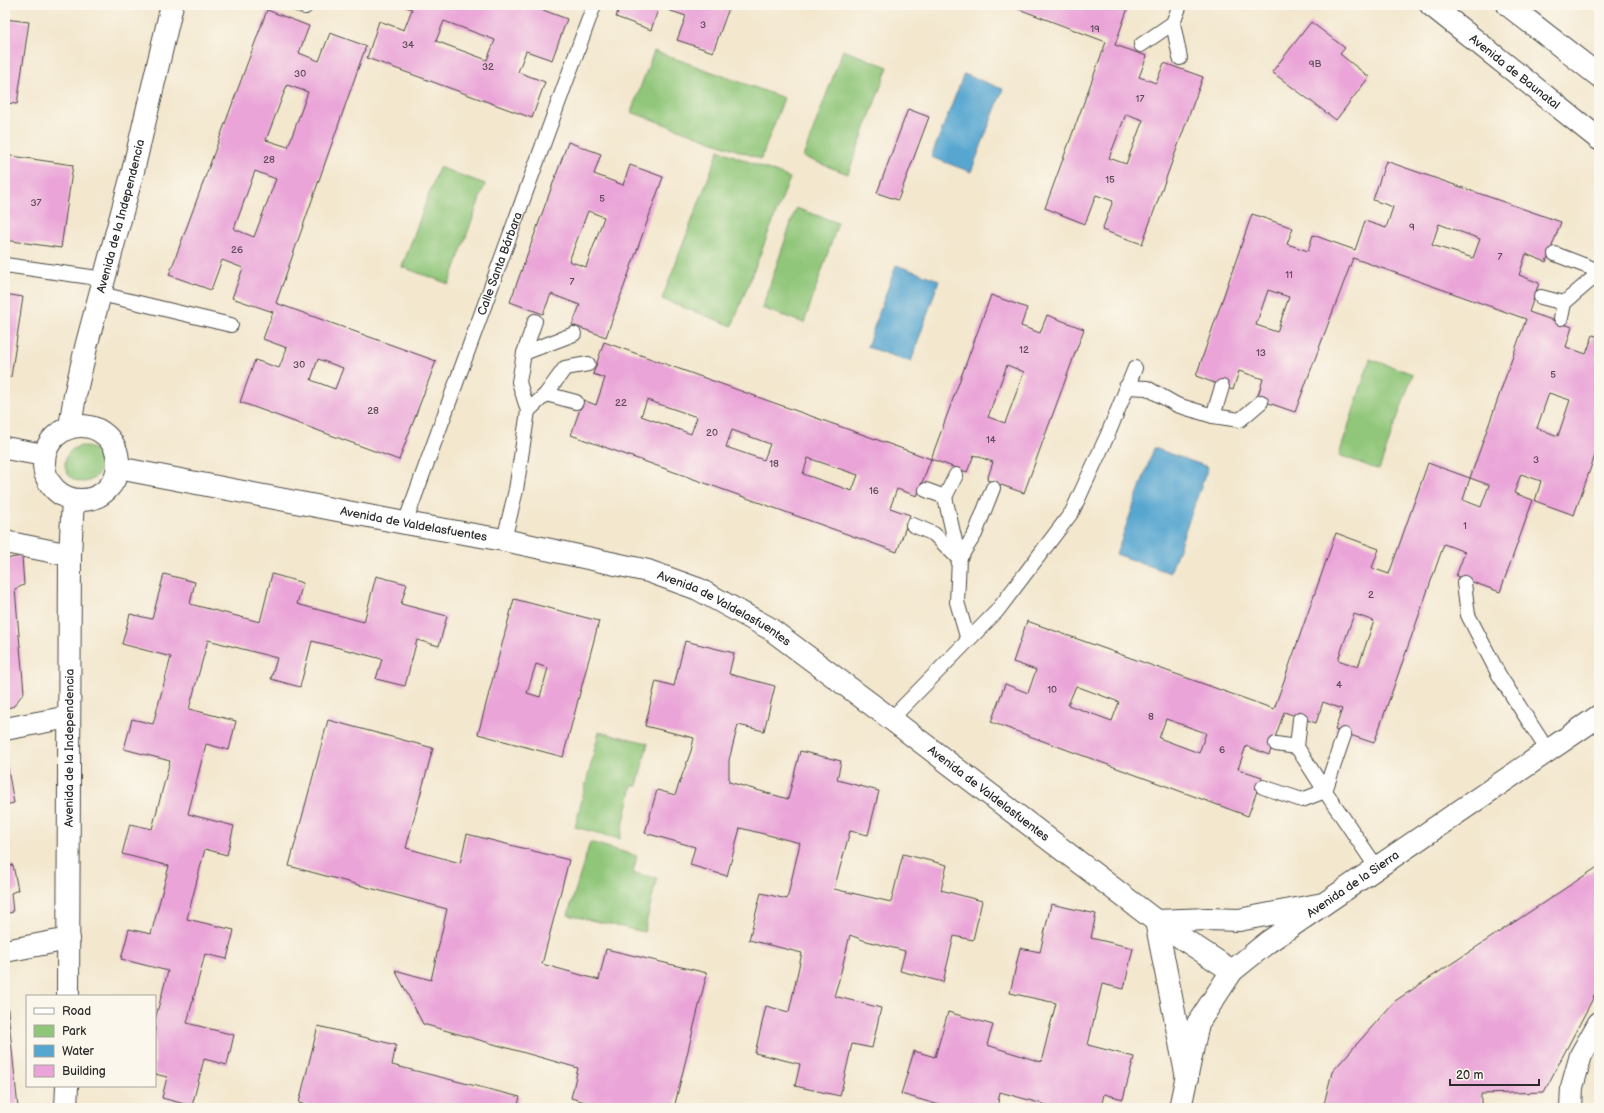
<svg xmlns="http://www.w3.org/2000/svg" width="1604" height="1113" font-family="'Balsamiq Sans',sans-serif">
  <rect width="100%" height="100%" fill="#fbf7ec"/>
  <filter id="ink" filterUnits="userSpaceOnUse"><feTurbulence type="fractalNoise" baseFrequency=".025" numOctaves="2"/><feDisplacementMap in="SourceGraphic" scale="8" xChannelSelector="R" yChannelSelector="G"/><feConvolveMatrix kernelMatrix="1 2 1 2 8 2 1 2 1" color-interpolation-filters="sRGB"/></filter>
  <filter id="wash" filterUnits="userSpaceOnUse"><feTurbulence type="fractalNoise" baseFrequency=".012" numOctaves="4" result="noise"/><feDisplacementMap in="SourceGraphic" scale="16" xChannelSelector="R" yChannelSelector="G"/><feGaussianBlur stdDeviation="0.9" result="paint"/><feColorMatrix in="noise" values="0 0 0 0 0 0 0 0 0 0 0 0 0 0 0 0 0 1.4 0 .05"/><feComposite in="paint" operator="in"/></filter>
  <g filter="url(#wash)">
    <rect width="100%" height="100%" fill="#f3e7ce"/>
    <g fill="#90c679" stroke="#5e7852">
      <polygon points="843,50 888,67 848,174 803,157"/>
      <polygon points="654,51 784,98 761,159 631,112"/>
      <polygon points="719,150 790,178 732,326 662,299"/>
      <polygon points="439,167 485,184 449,284 402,267"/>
      <polygon points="796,208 838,223 804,323 762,308"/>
      <polygon points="1370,359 1413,374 1379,470 1339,455"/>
      <circle cx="83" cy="464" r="18"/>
      <polygon points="599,732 648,743 637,786 632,786 620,839 575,827"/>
      <polygon points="590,842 637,856 633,873 657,878 644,932 568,915"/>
    </g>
    <g fill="#57a6d0" stroke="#41687e">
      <polygon points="964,74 1003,89 971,172 931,157"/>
      <polygon points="896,265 939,280 911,362 867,347"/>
      <polygon points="1154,448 1208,467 1170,573 1116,554"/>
    </g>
    <g id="blocks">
      <g fill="#eaa4d8" fill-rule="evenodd">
        <path d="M401 5H530L567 19 552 60 526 51 518 72 545 82 532 118 367 58 379 21 404 30 412 9ZM444 21 495 40 487 60 436 41Z"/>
        <polygon points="620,5 730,5 713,52 677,40 686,16 659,7 651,30 616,17"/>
        <path d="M1008 5H1129L1115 45 1147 56 1139 77 1156 83 1164 63 1203 77 1142 244 1102 230 1113 201 1096 195 1085 224 1045 208 1106 42ZM1126 114 1143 120 1126 164 1109 158Z"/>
        <path d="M267 10 309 26 299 53 319 61 330 33 366 46 276 303 436 361 399 460 240 402 255 360 279 368 287 348 263 339 273 312 232 298 243 268 222 260 211 290 169 275ZM287 85 308 92 288 147 266 140ZM255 171 276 179 254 237 234 229ZM318 359 343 368 335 389 311 380Z"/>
        <polygon points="5,19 29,22 17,104 5,103"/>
        <polygon points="1311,22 1345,48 1340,54 1369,77 1336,120 1272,72"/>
        <polygon points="908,109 929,117 898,200 877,193"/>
        <path d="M568 142 601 154 594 174 623 185 630 165 663 177 606 337 572 325 580 305 551 294 543 314 510 302ZM588 211 604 217 586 267 569 261Z"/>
        <polygon points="5,155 73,165 61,248 5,240"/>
        <path d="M1386 161 1561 222 1546 262 1526 254 1519 275 1539 283 1529 312 1572 327 1566 347 1586 354 1593 335 1599 337V444L1574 515 1535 501 1541 481 1521 474 1514 493 1533 500 1500 592 1456 576 1465 552 1444 544 1374 743 1335 730 1342 709 1323 702 1316 723 1284 712 1269 755 1246 746 1238 769 1262 777 1248 816 991 722 1005 684 1028 693 1036 670 1013 662 1027 621 1274 709 1336 533 1379 549 1372 568 1389 574 1428 463 1470 478 1463 500 1481 507 1489 485 1470 478 1526 319 1353 258 1295 412 1257 399 1263 379 1239 371 1233 390 1196 376 1252 214 1293 228 1287 244 1308 251 1313 235 1355 250 1365 221 1386 228 1393 207 1373 200ZM1439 224 1480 239 1473 258 1432 245ZM1268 290 1289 297 1277 332 1256 325ZM1549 393 1570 400 1558 436 1537 428ZM1354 614 1374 621 1358 667 1338 660ZM1076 686 1119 702 1112 721 1068 705ZM1166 719 1206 733 1199 753 1159 738Z"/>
        <polygon points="5,294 23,297 11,377 5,376"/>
        <path d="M991 295 1027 308 1021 326 1040 333 1047 315 1084 329 1024 493 987 480 993 462 974 455 967 472 931 459 917 496 897 489 890 508 910 515 897 552 571 435 583 400 596 405 605 378 593 374 604 342 931 459ZM1007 365 1024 372 1005 423 988 417ZM647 400 697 417 691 434 641 416ZM732 430 770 444 764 460 726 447ZM808 458 858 475 852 491 803 474Z"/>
        <polygon points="22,556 24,585 15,589 24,692 14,706 5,709 5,559"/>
        <polygon points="164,574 195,582 190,604 260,622 272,574 303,583 297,604 364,622 376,576 407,584 401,604 447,616 439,646 417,640 405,686 376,679 382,659 312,641 300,687 271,679 277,658 208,640 189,709 236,721 229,750 206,744 188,814 234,826 227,855 205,849 187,919 234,930 227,959 205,954 187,1023 234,1035 227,1065 204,1059 192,1106 162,1098 167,1077 155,1074 155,1020 168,971 121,959 129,929 151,934 169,866 122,854 130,824 152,829 170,761 124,749 132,719 153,724 171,657 122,644 130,614 152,619"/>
        <path d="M514 599 599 621 563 757 478 734ZM536 664 548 668 540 697 527 693Z"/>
        <polygon points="685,641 734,653 729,674 775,686 764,731 738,725 729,760 729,782 788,799 800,751 841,761 837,780 879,791 868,835 850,831 834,889 891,902 903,854 947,865 941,890 982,901 973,940 954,936 943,982 900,971 905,951 863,940 850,935 839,980 834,996 881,1008 872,1048 852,1044 840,1096 795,1086 800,1064 755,1053 766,1006 789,1012 802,953 749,940 761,893 787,899 800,843 740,828 727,876 690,865 695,847 645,833 657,790 675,795 691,751 694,738 645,726 656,681 674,686"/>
        <polygon points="328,720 433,748 406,848 460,863 467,834 569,860 542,964 599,980 606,949 707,973 674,1108 606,1108 571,1098 578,1068 423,1024 395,970 431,980 447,909 289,866"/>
        <polygon points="5,764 7,764 14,803 5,805"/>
        <polygon points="13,865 18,890 11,893 13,912 5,914 5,867"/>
        <polygon points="1599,866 1599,987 1544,1092 1481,1094 1481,1108 1323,1108 1332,1072 1395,1001"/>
        <polygon points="1051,904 1096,914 1091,938 1133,948 1124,989 1102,984 1088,1045 1134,1057 1123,1099 1104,1094 1101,1108 1057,1108 1000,1092 997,1108 950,1108 901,1094 914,1051 935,1057 948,1012 993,1025 987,1045 1041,1062 1056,1003 1010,993 1020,948 1040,952"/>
        <polygon points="5,991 6,991 18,1108 5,1108"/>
        <polygon points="318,1026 396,1045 392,1065 520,1097 517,1108 317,1108 299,1103"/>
        <polygon points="1596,1089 1599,1091 1599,1108 1596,1108"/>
      </g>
    </g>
  </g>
  <g filter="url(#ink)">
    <use href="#blocks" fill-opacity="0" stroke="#494743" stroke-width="1"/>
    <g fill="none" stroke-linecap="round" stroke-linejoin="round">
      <defs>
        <g id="lane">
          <polyline points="299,5 305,7"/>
          <polyline points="1173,23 1180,58"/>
          <polyline points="1141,45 1173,23 1180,5"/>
          <polyline points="1555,254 1599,271"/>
          <polyline points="5,265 105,279"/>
          <polyline points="101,294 231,325"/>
          <polyline points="1541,297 1564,303 1599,273"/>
          <polyline points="1561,318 1564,303"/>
          <polyline points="524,353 574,334"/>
          <polyline points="1126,387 1147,388 1177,405 1213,416 1240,420 1261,402"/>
          <polyline points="546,394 565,368 588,364"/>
          <polyline points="528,411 546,394 576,402"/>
          <polyline points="1213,416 1222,387"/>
          <polyline points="926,490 945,497 959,559 957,602 968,640"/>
          <polyline points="945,497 956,475"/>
          <path id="s1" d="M405 523 594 5"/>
          <polyline points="913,525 934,534 959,559 975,534 993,488"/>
          <polyline points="504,540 516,490 528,411 519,382 524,353 535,321"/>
          <polyline points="1464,583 1468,615 1499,675 1548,751"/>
          <polyline points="891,719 997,611 1072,512 1108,434 1135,368"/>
          <polyline points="1344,735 1325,791 1377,868"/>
          <polyline points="1276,744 1297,747"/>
          <polyline points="1263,787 1302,800 1325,791 1297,747 1300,719"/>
        </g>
        <g id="street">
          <circle cx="81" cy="463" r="37"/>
          <path id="s2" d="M70 427 75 395 87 343 133 171 172 5"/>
          <polyline points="5,448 44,455"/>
          <path id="s3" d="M118 468 405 523 504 540 648 571 698 589 769 628 891 719 1156 921 1232 971"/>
          <polyline points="5,542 70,555"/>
          <polyline points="5,729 69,717"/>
          <polyline points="1156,921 1208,919 1239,920 1323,904"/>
          <polyline points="1156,921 1187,1078"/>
          <polyline points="5,951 69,939"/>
          <path id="s4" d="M68 996 70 555 73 500"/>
          <polyline points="66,1108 67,1086"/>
          <polyline points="1571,1108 1572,1087 1581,1055 1599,1023"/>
        </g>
        <g id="secondary">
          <path id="s5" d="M1431 5 1599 139"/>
          <polyline points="1508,5 1599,76"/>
          <path id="s6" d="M1180 1108 1198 1023 1232 971 1268 942 1599 716"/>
        </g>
      </defs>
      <use href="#lane" stroke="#494743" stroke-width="16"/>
      <use href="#street" stroke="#494743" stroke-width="24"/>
      <use href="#secondary" stroke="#494743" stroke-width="24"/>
      <use href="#lane" stroke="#fff" stroke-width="14"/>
      <use href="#street" stroke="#fff" stroke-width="22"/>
      <use href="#secondary" stroke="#fff" stroke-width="22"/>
    </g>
  </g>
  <g text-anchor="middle" stroke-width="4" stroke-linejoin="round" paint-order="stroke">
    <g font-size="10" fill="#5b4956">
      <text x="703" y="28">3</text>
      <text x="1095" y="32">19</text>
      <text x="408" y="48">34</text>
      <text x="1315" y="67">9B</text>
      <text x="488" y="70">32</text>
      <text x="300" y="77">30</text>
      <text x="1140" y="102">17</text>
      <text x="269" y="163">28</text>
      <text x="1110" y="183">15</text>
      <text x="602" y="202">5</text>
      <text x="36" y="206">37</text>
      <text x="1412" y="230">9</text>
      <text x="237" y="253">26</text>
      <text x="1500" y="260">7</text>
      <text x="1289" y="278">11</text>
      <text x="572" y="285">7</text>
      <text x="1024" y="353">12</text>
      <text x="1261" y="356">13</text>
      <text x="299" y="368">30</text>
      <text x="1553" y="378">5</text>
      <text x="621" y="406">22</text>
      <text x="373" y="414">28</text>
      <text x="712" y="436">20</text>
      <text x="991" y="443">14</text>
      <text x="1536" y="463">3</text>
      <text x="774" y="467">18</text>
      <text x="874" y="494">16</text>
      <text x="1465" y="529">1</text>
      <text x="1371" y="598">2</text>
      <text x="1339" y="688">4</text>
      <text x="1052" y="693">10</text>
      <text x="1151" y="720">8</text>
      <text x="1222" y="753">6</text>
    </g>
    <g font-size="12" fill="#2b2b2b" stroke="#fbf7ec">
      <text dy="4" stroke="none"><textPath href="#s5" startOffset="107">Avenida de Baunatal</textPath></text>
      <text dy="4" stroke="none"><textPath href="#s2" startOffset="217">Avenida de la Independencia</textPath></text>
      <text dy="4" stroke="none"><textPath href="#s1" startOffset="276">Calle Santa Bárbara</textPath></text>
      <text dy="4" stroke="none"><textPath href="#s3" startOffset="301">Avenida de Valdelasfuentes</textPath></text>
      <text dy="4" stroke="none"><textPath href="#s3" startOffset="625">Avenida de Valdelasfuentes</textPath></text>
      <text dy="4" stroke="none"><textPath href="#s4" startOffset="248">Avenida de la Independencia</textPath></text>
      <text dy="4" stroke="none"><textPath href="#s3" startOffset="949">Avenida de Valdelasfuentes</textPath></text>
      <text dy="4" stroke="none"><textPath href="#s6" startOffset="298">Avenida de la Sierra</textPath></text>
    </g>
  </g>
  <rect width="1604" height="1113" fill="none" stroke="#fbf7ec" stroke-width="20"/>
  <rect x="26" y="995" width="130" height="92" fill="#fbf7ec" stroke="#a8a59f"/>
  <rect x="34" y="1008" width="20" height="6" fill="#ffffff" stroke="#a8a59f"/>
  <text x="62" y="1015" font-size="12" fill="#2b2b2b">Road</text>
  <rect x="34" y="1025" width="20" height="12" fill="#90c679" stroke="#a8a59f"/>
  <text x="62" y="1035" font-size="12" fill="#2b2b2b">Park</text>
  <rect x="34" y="1045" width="20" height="12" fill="#57a6d0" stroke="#a8a59f"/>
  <text x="62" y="1055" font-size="12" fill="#2b2b2b">Water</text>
  <rect x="34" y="1065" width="20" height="12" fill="#eaa4d8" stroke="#a8a59f"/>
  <text x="62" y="1075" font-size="12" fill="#2b2b2b">Building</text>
  <path d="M1450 1079v6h89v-6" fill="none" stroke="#2b2b2b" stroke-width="2"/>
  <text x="1456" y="1079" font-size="12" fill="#2b2b2b" stroke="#fbf7ec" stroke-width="3" paint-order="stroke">20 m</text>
</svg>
